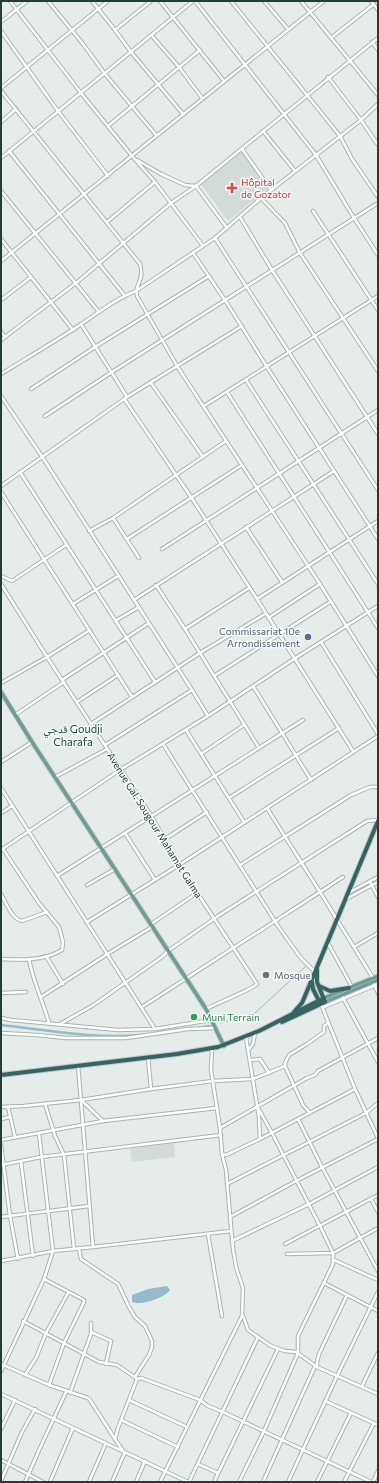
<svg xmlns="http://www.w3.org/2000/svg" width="379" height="1483" font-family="Commissioner,'Noto Naskh Arabic',sans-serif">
  <rect width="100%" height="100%" fill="#e5ecea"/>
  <g fill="#d3dcd9">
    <polygon points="244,150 257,171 269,188 228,221 201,184"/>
    <polygon points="174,1143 175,1157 132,1162 130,1149"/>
  </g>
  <path fill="#94bbca" d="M167 1286 170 1290C164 1298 141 1306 132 1302V1295L148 1289Z"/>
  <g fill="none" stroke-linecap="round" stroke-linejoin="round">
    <polyline stroke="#94bbca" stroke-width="1" points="221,1023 255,1013 306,966"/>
    <g stroke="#94bbca" stroke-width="2.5">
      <path d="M1 1025C46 1030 93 1039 139 1035"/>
      <polyline points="199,1028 209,1026"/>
    </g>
    <defs>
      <g id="minor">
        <polyline points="10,1 81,93 132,156 155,182 203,246"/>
        <polyline points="48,1 83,44 105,74 156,135"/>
        <polyline points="92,1 115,30 131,52 183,114"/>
        <polyline points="160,1 224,81"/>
        <polyline points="195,1 316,155 354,218 378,255"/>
        <polyline points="231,1 340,136 352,159 378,197"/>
        <polyline points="264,1 288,29"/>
        <polyline points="301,1 378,95"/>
        <polyline points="371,1 378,10"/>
        <polyline points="1,22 27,1"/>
        <polyline points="115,30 151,1"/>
        <polyline points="1,31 58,111 108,176"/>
        <polyline points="152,36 179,67 202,98"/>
        <polyline points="331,38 374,4"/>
        <polyline points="372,42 378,50"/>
        <polyline points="328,77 361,120 378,145"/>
        <polyline points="1,88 108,1"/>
        <path d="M1 91 140 264C145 282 134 283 137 296L177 366 320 584 378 676"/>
        <polyline points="1,122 16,109"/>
        <polyline points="108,126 200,50"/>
        <polyline points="263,131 295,171"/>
        <polyline points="242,149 271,190"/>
        <polyline points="9,151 125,296"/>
        <polyline points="1,158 193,1"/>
        <polyline points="137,160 161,174 185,185 196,186 227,228"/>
        <polyline points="1,191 99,312"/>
        <polyline points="261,198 285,223 300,253 378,371"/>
        <polyline points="313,211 378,310"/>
        <polyline points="240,217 272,270 378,434"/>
        <polyline points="107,222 155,182"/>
        <polyline points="215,238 378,490"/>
        <polyline points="1,239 73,330"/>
        <polyline points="193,253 225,300 267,367 378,539"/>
        <polyline points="1,261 324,1"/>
        <polyline points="1,300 31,277"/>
        <polyline points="81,324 127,397"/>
        <polyline points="1,332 5,337"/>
        <polyline points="1,340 76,283 171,203 196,186 378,38"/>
        <path d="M1 374C27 358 54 342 80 325 98 313 115 299 136 291L215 238 261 198 361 120 378 104"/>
        <polyline points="246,380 378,584"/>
        <polyline points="151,383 203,457"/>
        <polyline points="31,389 95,347 209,276"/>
        <polyline points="227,392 378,628"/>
        <polyline points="1,396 43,458 192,690"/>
        <polyline points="125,400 191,497 257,599 378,521"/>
        <polyline points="204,406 378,296"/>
        <polyline points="45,416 112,372 378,203"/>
        <polyline points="20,472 155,682"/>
        <polyline points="1,486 127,397 242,326"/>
        <polyline points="1,492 132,697"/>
        <polyline points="113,518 139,558"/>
        <polyline points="246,527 282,582"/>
        <polyline points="89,531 113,518 226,441"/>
        <polyline points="127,539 242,465"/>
        <polyline points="162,549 378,410"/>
        <polyline points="1,576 12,581 66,545"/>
        <path d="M1 584 47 657 152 817 179 865 257 984C255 988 213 1005 206 1009"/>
        <polyline points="156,585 185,629 259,748"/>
        <polyline points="257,599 353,751"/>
        <polyline points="134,600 334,471"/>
        <polyline points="73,604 118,576"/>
        <polyline points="268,618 320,584"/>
        <polyline points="115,621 139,607"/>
        <polyline points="185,629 249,588"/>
        <polyline points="321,642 378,734"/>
        <polyline points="214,676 330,602"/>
        <polyline points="62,680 149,623"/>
        <polyline points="1,683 47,657 90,630"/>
        <polyline points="253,686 311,780"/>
        <polyline points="77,702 118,675"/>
        <polyline points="15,715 64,682"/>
        <polyline points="91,724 200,653 265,614"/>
        <polyline points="186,730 244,822"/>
        <polyline points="163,744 278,926 300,957 315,972"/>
        <polyline points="105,745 192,690 208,716"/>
        <polyline points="201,754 244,725"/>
        <polyline points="1,762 32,742"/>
        <polyline points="55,777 107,749"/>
        <polyline points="1,788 155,1029"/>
        <polyline points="229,798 339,728"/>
        <polyline points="267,808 320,892 343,877"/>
        <polyline points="1,813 12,806"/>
        <polyline points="125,833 155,880"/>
        <polyline points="165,839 207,812"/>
        <polyline points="1,850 120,770 208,716 294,659 378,606"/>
        <polyline points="240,865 351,795 370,787 378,787"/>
        <polyline points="57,876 303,720"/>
        <polyline points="370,882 378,897"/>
        <polyline points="87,885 115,869"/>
        <polyline points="348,893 378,877"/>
        <path d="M1 894C6 903 12 919 22 921L47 912"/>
        <polyline points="346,899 378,882"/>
        <polyline points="87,922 179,865 378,736"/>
        <polyline points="151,924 197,893"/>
        <polyline points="328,943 352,987"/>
        <polyline points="354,947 378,933"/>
        <polyline points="46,956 63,984"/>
        <path d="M1 959C21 960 44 961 62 950L63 942 59 927 39 903 3 849"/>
        <path d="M29 959C33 982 43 1001 49 1023"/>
        <polyline points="373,982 378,993"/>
        <polyline points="1,993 26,992"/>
        <polyline points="41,997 109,953 152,927"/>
        <polyline points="343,998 378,1062"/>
        <polyline points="321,1004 355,1089 378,1138"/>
        <polyline points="142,1007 320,892 373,978"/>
        <polyline points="324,1007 378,984"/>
        <polyline points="1,1018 11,1020 118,1030 155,1029 211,1020"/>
        <polyline points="60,1024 92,1006 162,957 168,951 218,916 367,821 378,820"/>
        <polyline points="1,1033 37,1035 66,1038 126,1038 188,1029 215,1028"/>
        <polyline points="249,1049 253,1044 255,1033"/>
        <polyline points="148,1057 151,1089"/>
        <polyline points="251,1060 260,1059 269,1073"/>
        <polyline points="285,1066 303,1105 310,1113"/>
        <polyline points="45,1104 55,1136 64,1155 74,1249"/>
        <polyline points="1,1107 24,1106 81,1100 151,1089 213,1081 253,1079 285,1066 285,1063 289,1055 307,1044 324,1032 324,1026 328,1023"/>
        <polyline points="8,1107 15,1137"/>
        <polyline points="1,1119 10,1117"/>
        <polyline points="298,1119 322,1167 378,1271"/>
        <polyline points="103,1121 217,1108"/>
        <polyline points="220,1128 307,1078 315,1075 318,1071 378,1038"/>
        <polyline points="260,1139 355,1089"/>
        <polyline points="1,1140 103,1121 81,1100"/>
        <polyline points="1,1145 10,1216 18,1259"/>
        <polyline points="222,1154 226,1155 260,1139 259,1117 246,1038 248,1037"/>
        <polyline points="21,1162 33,1256"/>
        <polyline points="1,1165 41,1157 221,1135"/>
        <polyline points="227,1184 366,1113 378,1103"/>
        <polyline points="371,1199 378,1212"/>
        <polyline points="1,1217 89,1206"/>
        <polyline points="230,1217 296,1181 378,1139"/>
        <polyline points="208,1234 222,1316"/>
        <polyline points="232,1241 309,1204 378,1167"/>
        <polyline points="285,1244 378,1195"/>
        <polyline points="93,1247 231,1231"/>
        <polyline points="79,1249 81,1259 118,1284 129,1307 135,1317 145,1326 152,1341 152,1347 149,1355 135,1377"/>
        <polyline points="287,1254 333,1253 378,1228"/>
        <polyline points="334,1260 378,1280"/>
        <polyline points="1,1261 53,1251 93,1247 78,1065"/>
        <polyline points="44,1279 84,1300 84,1302 64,1343 49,1385"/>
        <polyline points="324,1283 378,1311"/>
        <polyline points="243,1316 248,1330 271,1346 285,1351 296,1352 317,1367 378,1394"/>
        <polyline points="23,1321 99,1362 117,1365 136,1378"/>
        <polyline points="91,1332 111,1341 106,1364"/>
        <polyline points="1,1364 49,1385 88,1398 90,1400 115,1439"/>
        <polyline points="317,1367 317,1362 319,1354 347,1295"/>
        <polyline points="1,1371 44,1279 53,1251 39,1134"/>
        <polyline points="25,1375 36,1358 46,1333 68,1293"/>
        <polyline points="362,1386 378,1353"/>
        <polyline points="70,1393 91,1334 91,1323"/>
        <polyline points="1,1394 188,1482"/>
        <polyline points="129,1400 187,1427"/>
        <polyline points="325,1401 378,1425"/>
        <polyline points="121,1420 178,1447"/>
        <polyline points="1,1429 15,1400"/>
        <polyline points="123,1451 115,1439 118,1428 137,1379 141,1378 200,1400 208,1406 223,1412 371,1482"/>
        <polyline points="1,1460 43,1482"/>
        <polyline points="198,1464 218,1473"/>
        <polyline points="1,1481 22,1432 35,1409"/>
        <polyline points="25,1482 40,1448 66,1392"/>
        <polyline points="50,1482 73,1428"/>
        <polyline points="89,1482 106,1443"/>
        <polyline points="112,1482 125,1452"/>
        <polyline points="136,1482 145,1461"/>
        <polyline points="160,1482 242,1316 243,1288 236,1267 233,1249 226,1170 222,1154 220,1128 211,1070 212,1049"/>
        <polyline points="189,1482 258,1337"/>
        <polyline points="214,1482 278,1349"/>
        <polyline points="239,1482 264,1431 298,1353 298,1336 333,1264 333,1253 320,1226 272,1133 257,1106"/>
        <polyline points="263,1482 315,1366"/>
        <polyline points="288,1482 337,1376 378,1292"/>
        <polyline points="317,1482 351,1413"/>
        <polyline points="344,1482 374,1423"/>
        <polyline points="373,1482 378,1471"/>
      </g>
      <g id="major">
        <polyline points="1,692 32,742 206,1009 224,1046"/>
        <polyline points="324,998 378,976"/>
        <polyline points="325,1002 378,980"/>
      </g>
      <g id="highway">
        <polyline points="312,982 313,989 320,1003"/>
        <polyline points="319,986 330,991 349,988"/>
        <polyline points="294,1012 302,1003 305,996 378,821"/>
        <polyline points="282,1022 325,1002 317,982 317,970"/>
        <polyline points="1,1075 177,1054 218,1047 259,1031 324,998"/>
      </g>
    </defs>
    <use href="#minor" stroke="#a8b4b1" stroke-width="4.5"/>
    <use href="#major" stroke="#c2c8c8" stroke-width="5.5"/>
    <use href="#highway" stroke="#c2c8c8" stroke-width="6"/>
    <use href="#minor" stroke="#fff" stroke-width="2.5"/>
    <use href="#major" stroke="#6f9c96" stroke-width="3.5"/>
    <use href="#highway" stroke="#356561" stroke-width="4"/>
  </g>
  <path fill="#e0444e" stroke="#f5f9f8" stroke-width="1.5" d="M230 182h4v4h4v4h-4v4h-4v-4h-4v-4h4z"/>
  <circle fill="#5c6f8a" stroke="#f5f9f8" stroke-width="1.5" cx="308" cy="637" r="4"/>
  <circle fill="#6b7280" stroke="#f5f9f8" stroke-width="1.5" cx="266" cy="975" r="4"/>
  <circle fill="#2e9e5b" stroke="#f5f9f8" stroke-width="1.5" cx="194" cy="1017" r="4"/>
  <g text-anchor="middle" stroke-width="3" stroke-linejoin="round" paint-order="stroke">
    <g font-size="10" fill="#be3a42" stroke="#f5f9f8" text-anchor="start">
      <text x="241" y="186">Hôpital<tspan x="241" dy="12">de Gozator</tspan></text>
    </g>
    <g font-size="10" fill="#4e5e75" stroke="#f5f9f8" text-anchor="end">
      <text x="300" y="635">Commissariat 10e<tspan x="300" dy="12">Arrondissement</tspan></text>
    </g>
    <g font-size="10" fill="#263c39" stroke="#f5f9f8">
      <text transform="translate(155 825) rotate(58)" y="4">Avenue Gal. Sougour Mahamat Galma</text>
    </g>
    <g font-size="10" fill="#5b616d" stroke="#f5f9f8" text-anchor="start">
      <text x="274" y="979">Mosque</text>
    </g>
    <g font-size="10" fill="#27864d" stroke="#f5f9f8" text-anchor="start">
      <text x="202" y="1021">Muni Terrain</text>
    </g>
    <g font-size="11" fill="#244c47" stroke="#f5f9f8">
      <text x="73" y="733">قدجي Goudji<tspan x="73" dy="13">Charafa</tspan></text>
    </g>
  </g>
  <rect width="379" height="1483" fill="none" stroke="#263c39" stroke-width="4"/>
</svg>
